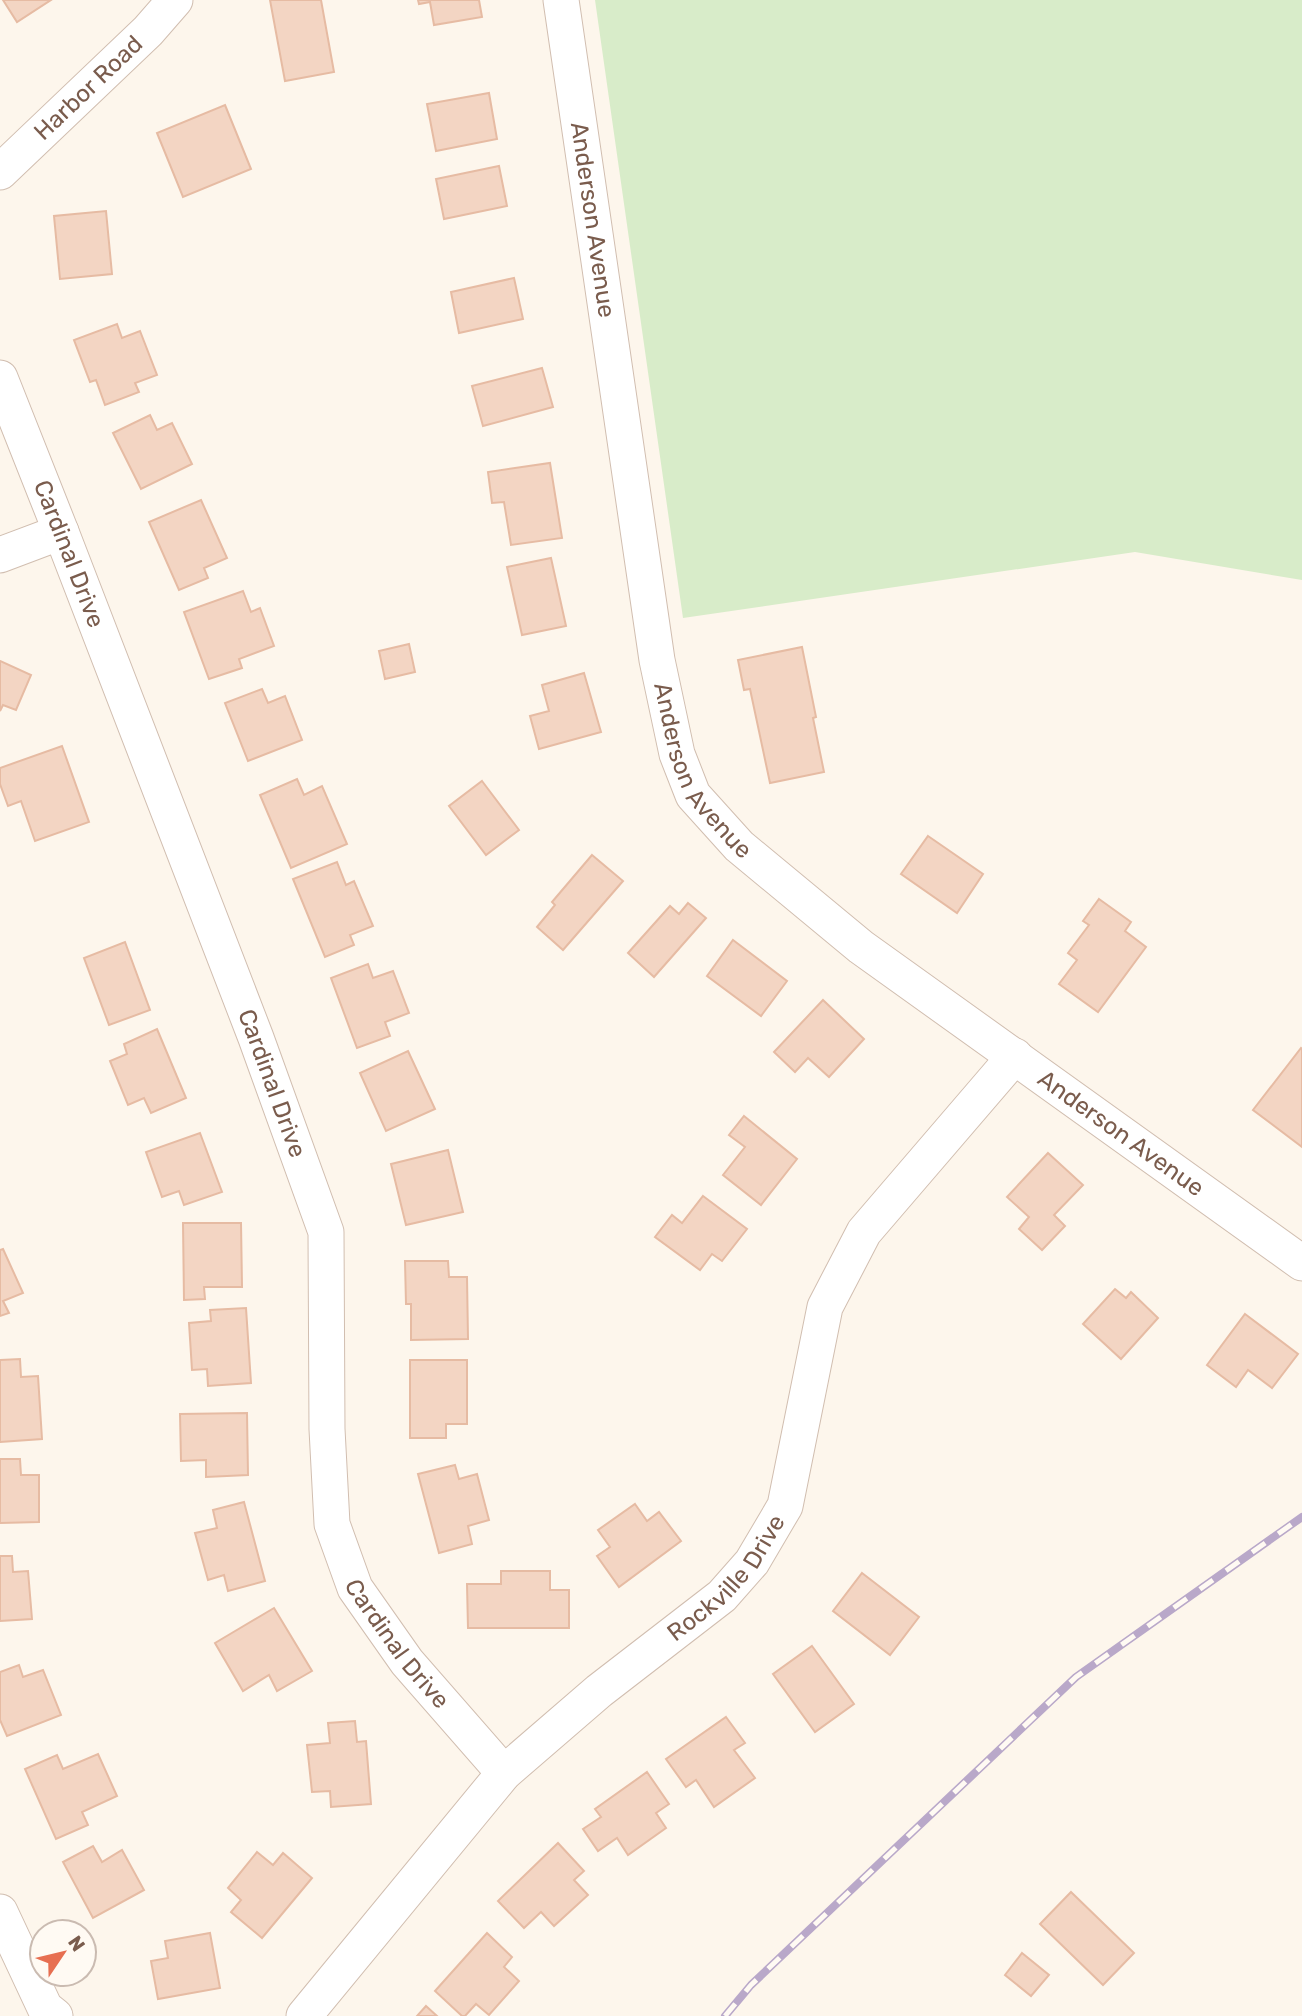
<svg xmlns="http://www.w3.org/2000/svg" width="1302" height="2016" font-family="Rubik,sans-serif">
  <rect width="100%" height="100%" fill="#fdf6ec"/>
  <polygon fill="#d8ecc9" points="595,0 1302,0 1302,580 1135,552 683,618"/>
  <g fill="#f3d5c3" stroke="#e6bba3" stroke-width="2">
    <polygon points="3,0 51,0 17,22"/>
    <polygon points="270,0 321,0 334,72 285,81"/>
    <polygon points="418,0 479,0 482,17 434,25 430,2 419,4"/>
    <polygon points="489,93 497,139 436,151 427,104"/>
    <polygon points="225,105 251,169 183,197 157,133"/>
    <polygon points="499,166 507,206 444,219 436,179"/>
    <polygon points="106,211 112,274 60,279 54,216"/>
    <polygon points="514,278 523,319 459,333 451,292"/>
    <polygon points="117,324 122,338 140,331 157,375 135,383 139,392 105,405 96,380 90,382 74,340"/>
    <polygon points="542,368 553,407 483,426 472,386"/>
    <polygon points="150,415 157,430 172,423 192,464 141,489 113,433"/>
    <polygon points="550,463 562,538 511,545 504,502 492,503 488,472"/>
    <polygon points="201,500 227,558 204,568 208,578 179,590 149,522"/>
    <polygon points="551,558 566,626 522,635 507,567"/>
    <polygon points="243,591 251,612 260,608 274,646 239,659 242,668 209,679 184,612"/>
    <polygon points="409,644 415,672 385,679 379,651"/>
    <polygon points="802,647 816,717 813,718 824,772 770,783 750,689 744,690 738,660"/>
    <polygon points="0,661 31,675 16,710 3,705 0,711"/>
    <polygon points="584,673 601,732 539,749 530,716 549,711 542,685"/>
    <polygon points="262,689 268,703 285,696 302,740 248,761 225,703"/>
    <polygon points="62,746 89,822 35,841 21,801 8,806 0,784 0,768"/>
    <polygon points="297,779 304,795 322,786 347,844 291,868 260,795"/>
    <polygon points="482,781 519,830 486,855 449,806"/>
    <polygon points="928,836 983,874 957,913 901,874"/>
    <polygon points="592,855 623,881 563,950 537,927 555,905 552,902"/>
    <polygon points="337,862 346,885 354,881 373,926 350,935 354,945 325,957 293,879"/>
    <polygon points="1099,899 1131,922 1125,931 1146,947 1098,1012 1059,984 1077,960 1068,953 1089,925 1083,921"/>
    <polygon points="688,903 706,918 654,977 628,953 670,906 679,914"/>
    <polygon points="733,940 787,981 761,1016 707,976"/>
    <polygon points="125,942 150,1010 109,1025 84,958"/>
    <polygon points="368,964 373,978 393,971 409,1013 385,1022 390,1036 357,1048 331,978"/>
    <polygon points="823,1000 864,1039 829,1077 808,1058 795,1072 774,1052"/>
    <polygon points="157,1029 186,1098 151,1113 144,1098 128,1105 110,1061 127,1054 124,1044"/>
    <polygon points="1301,1048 1302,1049 1302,1147 1253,1110"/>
    <polygon points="408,1051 435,1109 386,1131 360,1073"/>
    <polygon points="744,1116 797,1159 761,1205 723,1175 745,1147 729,1135"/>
    <polygon points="200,1133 222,1192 184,1205 179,1191 162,1197 146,1152"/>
    <polygon points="448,1150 463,1212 406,1225 391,1164"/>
    <polygon points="1048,1153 1083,1185 1054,1215 1065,1226 1042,1250 1019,1229 1029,1217 1007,1197"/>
    <polygon points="703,1196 747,1229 722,1261 712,1254 700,1270 655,1237 672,1215 682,1223"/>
    <polygon points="183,1223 241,1223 242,1287 204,1287 205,1299 184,1300"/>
    <polygon points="3,1249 23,1293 3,1301 9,1313 0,1316 0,1250"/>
    <polygon points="405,1261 448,1261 449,1277 467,1277 468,1339 411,1340 411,1304 406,1304"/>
    <polygon points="1115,1289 1126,1298 1131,1292 1158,1318 1121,1359 1083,1324"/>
    <polygon points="246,1308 251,1383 208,1386 207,1369 192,1370 189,1323 211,1321 210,1310"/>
    <polygon points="1245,1314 1298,1354 1272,1388 1248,1370 1236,1387 1207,1365"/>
    <polygon points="20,1359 21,1377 38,1376 42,1439 0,1442 0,1360"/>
    <polygon points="410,1360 467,1360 467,1424 446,1424 446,1438 410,1438"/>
    <polygon points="247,1413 248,1475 206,1477 206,1460 181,1461 180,1414"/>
    <polygon points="0,1459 20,1459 21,1475 39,1475 39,1522 0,1523"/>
    <polygon points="455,1465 459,1479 477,1474 489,1520 468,1526 472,1544 439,1553 418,1474"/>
    <polygon points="244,1502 265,1581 228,1591 224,1575 208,1580 195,1533 217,1528 213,1510"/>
    <polygon points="635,1504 647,1521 659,1512 681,1541 619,1587 597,1556 610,1547 598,1530"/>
    <polygon points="0,1556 12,1556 13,1572 28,1571 32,1619 0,1621"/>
    <polygon points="501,1571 550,1571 550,1590 569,1590 569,1628 468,1628 467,1584 501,1584"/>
    <polygon points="862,1573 919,1617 890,1655 833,1611"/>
    <polygon points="274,1608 312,1671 277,1691 269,1675 243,1691 215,1643"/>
    <polygon points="812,1646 854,1704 815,1732 773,1674"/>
    <polygon points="19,1665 23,1677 43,1670 61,1715 7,1736 0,1720 0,1672"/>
    <polygon points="726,1717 745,1743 734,1750 755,1778 714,1807 696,1780 686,1787 666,1759"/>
    <polygon points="355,1721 357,1742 366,1741 371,1804 331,1807 330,1791 312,1792 307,1745 330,1743 328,1723"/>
    <polygon points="98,1754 117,1796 82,1812 88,1825 56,1839 25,1769 57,1755 63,1769"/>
    <polygon points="647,1772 669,1804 656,1813 666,1828 628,1855 617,1838 598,1851 583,1829 601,1817 595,1809"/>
    <polygon points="558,1843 584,1871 574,1880 588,1895 554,1926 541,1912 524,1928 498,1901"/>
    <polygon points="93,1846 102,1862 122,1850 144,1890 93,1918 63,1862"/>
    <polygon points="257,1852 273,1865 283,1853 312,1878 262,1938 231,1912 241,1900 228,1888"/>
    <polygon points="1071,1892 1134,1953 1103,1985 1040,1924"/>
    <polygon points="210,1933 220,1988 158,1999 151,1961 168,1958 165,1941"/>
    <polygon points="487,1933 512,1957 504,1967 519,1981 489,2015 476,2004 465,2016 462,2016 435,1991"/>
    <polygon points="1022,1953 1049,1975 1031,1996 1005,1975"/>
    <polygon points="426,2006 437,2016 417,2016"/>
  </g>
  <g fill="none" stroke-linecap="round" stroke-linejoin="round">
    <defs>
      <g id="minor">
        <path id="s1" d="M561 0 657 660 677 754 693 795 739 846 861 947 1302 1263"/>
        <path id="s2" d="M0 172 148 31 175 0"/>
        <path id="s3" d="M0 378 61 532 256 1038 326 1232 327 1429 332 1524 355 1588 407 1662 504 1773"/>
        <polyline points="0,555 61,532"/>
        <polyline points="0,1912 45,2008 55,2016"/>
        <path id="s4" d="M304 2016 504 1773 599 1691 722 1596 752 1562 785 1506 825 1307 864 1232 1015 1056"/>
      </g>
    </defs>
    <use href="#minor" stroke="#d1beb0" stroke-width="37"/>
    <use href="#minor" stroke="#fff" stroke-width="35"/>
    <defs>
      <polyline id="rail" points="725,2016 751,1985 1076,1677 1302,1517"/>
    </defs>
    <use href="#rail" stroke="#b9a8c9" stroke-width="8"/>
    <use href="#rail" stroke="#fffaf3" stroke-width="5" stroke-dasharray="16" stroke-linecap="butt"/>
  </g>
  <g text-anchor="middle" stroke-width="5" stroke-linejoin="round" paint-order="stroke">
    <g font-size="24" fill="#7a5c4d" stroke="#fffaf3">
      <text dy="8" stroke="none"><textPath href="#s2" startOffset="122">Harbor Road</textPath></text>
      <text dy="8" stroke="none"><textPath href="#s1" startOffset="222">Anderson Avenue</textPath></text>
      <text dy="8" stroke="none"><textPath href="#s3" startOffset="189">Cardinal Drive</textPath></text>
      <text dy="8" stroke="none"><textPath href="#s1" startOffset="789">Anderson Avenue</textPath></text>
      <text dy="8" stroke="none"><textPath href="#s3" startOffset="756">Cardinal Drive</textPath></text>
      <text dy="8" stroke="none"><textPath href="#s1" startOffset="1354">Anderson Avenue</textPath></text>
      <text dy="8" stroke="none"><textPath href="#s4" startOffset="612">Rockville Drive</textPath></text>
      <text dy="8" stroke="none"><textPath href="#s3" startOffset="1344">Cardinal Drive</textPath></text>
    </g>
  </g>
  <g transform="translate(63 1953) rotate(55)"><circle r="33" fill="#fffaf3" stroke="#cabbb1" stroke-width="2"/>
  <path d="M0-5L12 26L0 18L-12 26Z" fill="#e76f51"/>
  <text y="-10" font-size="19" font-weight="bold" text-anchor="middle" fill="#7a5c4d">N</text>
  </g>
</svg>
